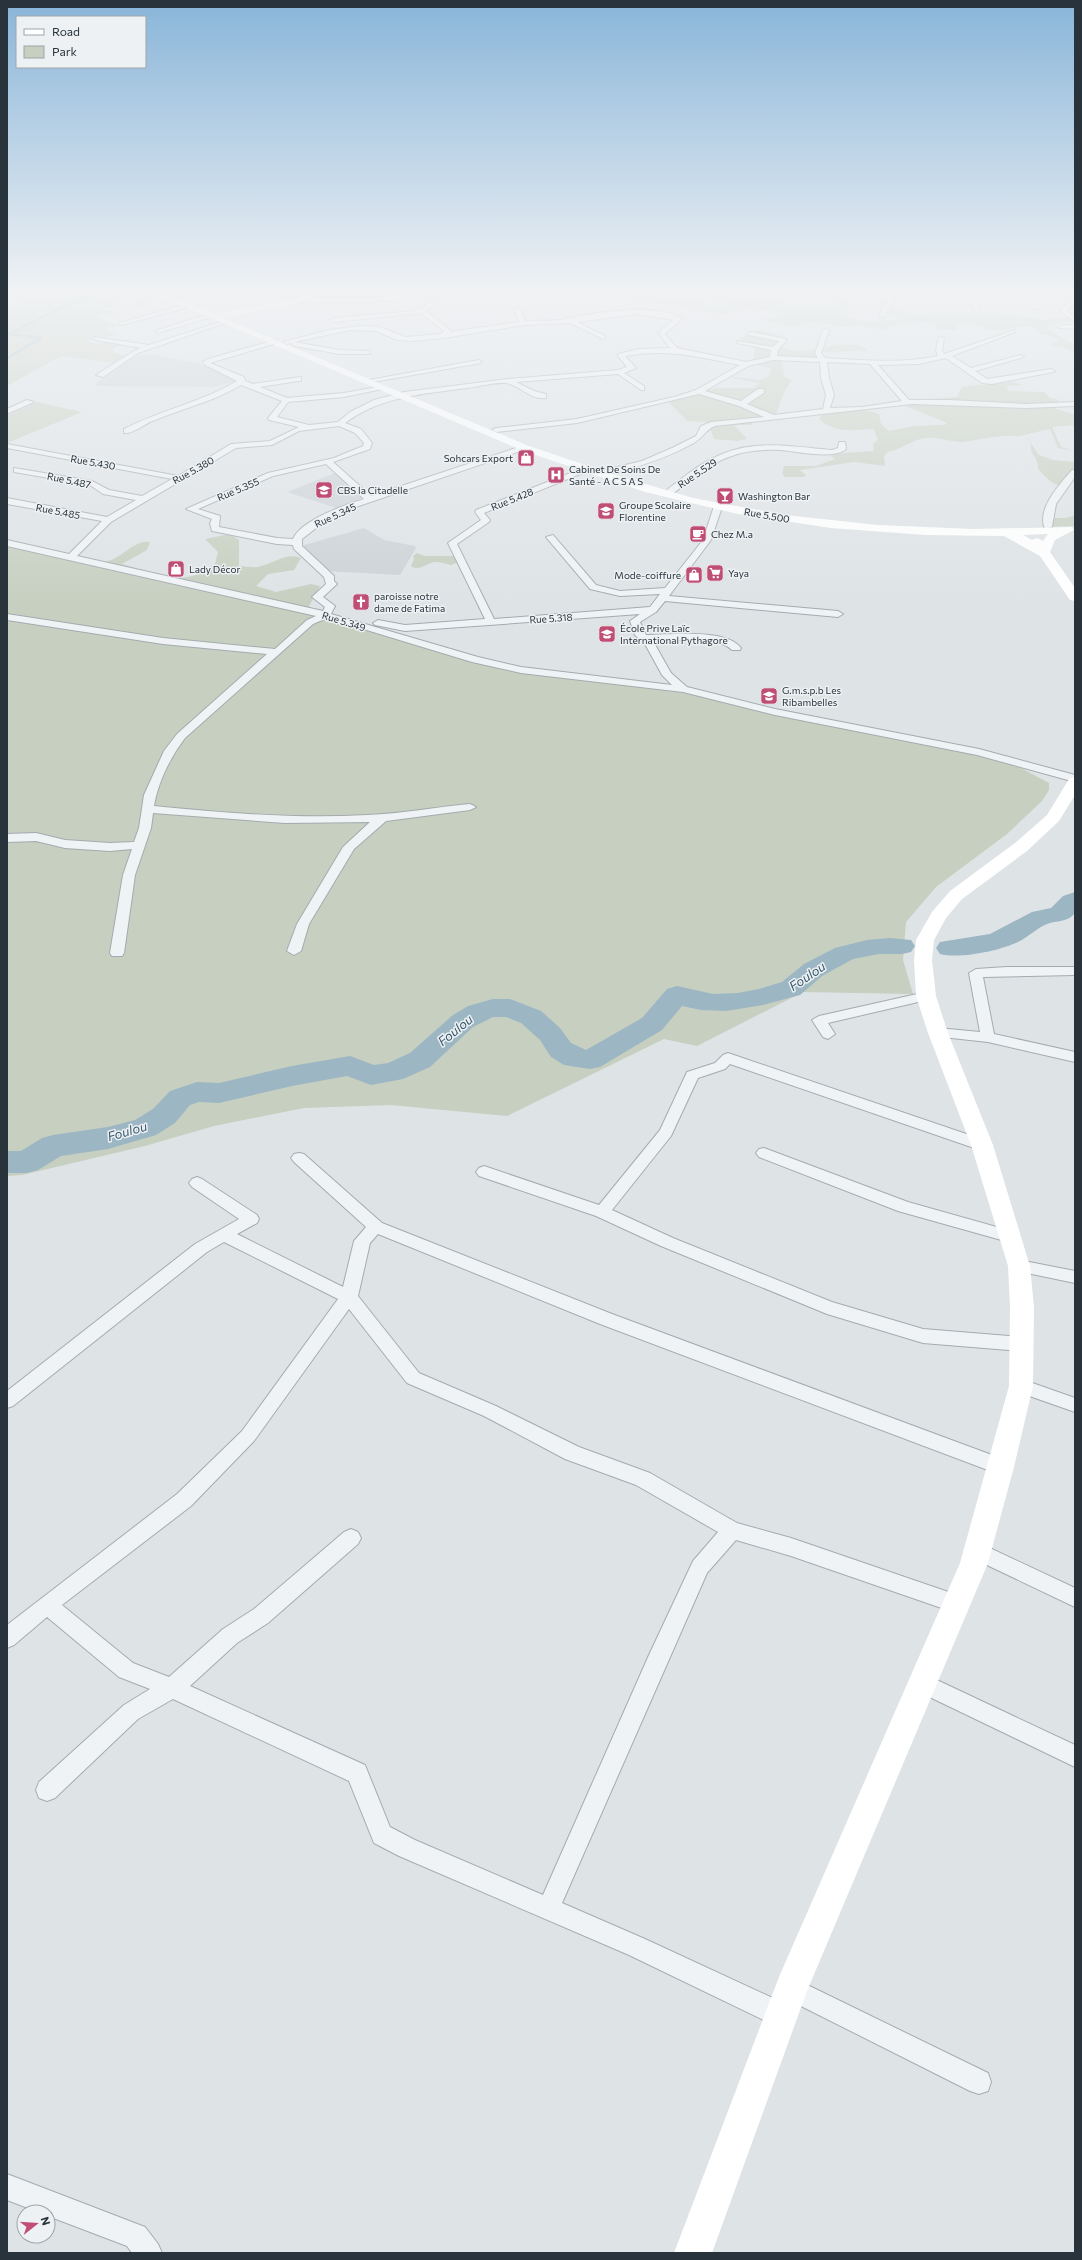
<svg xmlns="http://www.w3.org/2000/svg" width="1082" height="2260" font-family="Commissioner,sans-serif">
  <rect width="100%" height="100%" fill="#dee3e6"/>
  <g fill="#ccd2d7">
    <polygon points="138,355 155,355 198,363 240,381 213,387 95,386 97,382 118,369 119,365"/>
    <polygon points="335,473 363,495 362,498 336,508 287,492"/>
    <polygon points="364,528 384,540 415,546 416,548 400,575 324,571 294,548"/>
  </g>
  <g fill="#c6cfc0">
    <path d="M36 289H126L150 301 143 307 134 309 136 299C123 292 122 299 113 305 110 307 106 308 103 309L122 313 101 314 98 316 107 322 123 325 106 328 115 335 86 341 96 344 128 339 125 344 113 348 114 353 126 356 114 363 61 356 7 386V304L20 303 17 294 10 291 30 292Z"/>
    <path d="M614 289H655L671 295 700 300 710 305 726 304 727 302 701 296 695 289H791L799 293H768L765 295C777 306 819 306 834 303L837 300 814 293 821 289H840L841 298 849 303 850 308 845 312 849 318 864 322 904 319 880 310 895 308 917 316 943 313 1013 315 1045 320 1066 317 1071 319 1070 321 1046 326 1055 334 1075 345V354L1066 348 1049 345 1059 341 1058 338 1041 334C1030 318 1012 331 998 331 985 331 967 318 956 327L957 330 938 329 933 323C924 322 889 323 884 330L859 325 847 327 815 322 792 326 762 320 781 316C774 309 750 308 740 309 732 311 727 315 720 314L637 300Z"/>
    <path d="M761 330 784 337 778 346C784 348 790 350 796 351 814 351 855 337 867 350L865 351 823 352 819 357 820 359 781 360 785 377 792 380 785 390 776 414 753 419 751 425H736L735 426 747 439 737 441 714 439 708 422 687 421 669 402 716 388H754L760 383 732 378 734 377 760 380 768 377 772 369 752 363 756 346 739 339 752 331Z"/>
    <path d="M1013 382 1023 385 1006 386 1009 391 1045 392 1050 398 1059 400 1053 404 1057 409 1075 415V425L1052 427 1061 447 1075 451 1058 448 1050 429 1019 436 1028 439 1039 455 1053 460 1075 462V469L1061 485C1052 486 1044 475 1038 469 1038 461 1036 459 1032 453 1030 449 1032 444 1029 441 1019 429 976 441 962 442 950 442 937 437 925 438 912 440 901 450 887 452L884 457 885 466 854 462 800 470 806 475 804 477H785L782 474 784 466H816L835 459 828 454 874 451 873 444 878 439 873 429C855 430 832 434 819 418L822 415C839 411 862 407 879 414L881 424 889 431 913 426 944 425 947 423 903 405 926 399 957 397 962 387 968 386Z"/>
    <polygon points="37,402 82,412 7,443 7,416"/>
    <polygon points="1075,515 1075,526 1047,527 1048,518 1066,518"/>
    <path d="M230 534 239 540V566C245 566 253 568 258 567 272 564 288 552 301 558L294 570 268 574 256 586 276 592 311 584 320 586 308 608 310 612 526 672 683 693 1001 760 1013 764 1049 783V790L1042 801 1007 834 936 887 906 922 903 960 913 994 803 992 697 1046 664 1039 507 1116 391 1105 304 1108 214 1126 145 1146 22 1175 7 1176V546L103 562C121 561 132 540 150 542L147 550 122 564 174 579 193 576 215 564 218 552 205 539Z"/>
    <path d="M417 553 425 556H457L459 562 451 565C445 564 442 562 435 562 427 563 418 572 411 566L414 559 413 556Z"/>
  </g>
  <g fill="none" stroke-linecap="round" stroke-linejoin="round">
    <g stroke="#9cb6c3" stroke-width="2.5">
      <polyline points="484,292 498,295 522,289"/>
      <polyline points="7,358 41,338 9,334 75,301 89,297 101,289"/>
    </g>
    <g fill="#9cb6c3" fill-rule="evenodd">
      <path d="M1075 892V913C1067 923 1057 920 1047 924 1037 928 1028 937 1018 942 999 951 960 959 940 954L936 948 940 942 990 934 1032 912 1051 908 1063 896Z"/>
      <polygon points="890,938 911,940 915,946 911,952 902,954 879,954 853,959 822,976 800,995 763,1005 726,1011 701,1010 682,1006 662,1030 600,1067 590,1069 564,1065 551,1057 540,1040 521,1023 506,1017 493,1017 473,1027 430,1067 403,1079 371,1085 347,1076 292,1086 219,1103 199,1102 190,1105 175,1123 156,1135 108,1149 61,1156 38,1170 27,1173 7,1173 7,1151 21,1151 42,1138 53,1135 108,1127 135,1120 153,1109 170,1091 197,1082 219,1083 292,1066 350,1056 374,1065 388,1063 410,1053 453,1015 468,1006 493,999 510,999 541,1011 560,1028 571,1043 586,1050 642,1018 667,989 677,986 713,994 738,993 759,989 782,982 804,964 835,948 867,940"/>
    </g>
    <defs>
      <g id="street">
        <polygon points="180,289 193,289 167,296 164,294"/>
        <polygon points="459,289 471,289 447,296 367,302 299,302 296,300 299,298 367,298 447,292"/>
        <polygon points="510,289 519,289 519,290 516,292"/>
        <polygon points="761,289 784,289 813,294 810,296"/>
        <polygon points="854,289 865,289 896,299 883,318 880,316 881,309 889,300"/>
        <polygon points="961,289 968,289 976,299 980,313 976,313 970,300"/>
        <polygon points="1022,289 1028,289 1039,309 1035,309"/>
        <polygon points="21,290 23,293 7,296 7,292"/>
        <polygon points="1075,296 1075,302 1067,311 1075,317 1075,322 1060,311"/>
        <path d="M432 302 435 304 426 311 450 330V332L519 322 514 310 517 308 520 310 525 321C538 320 553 322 565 319 590 313 660 302 682 319L665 334 677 348 746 362 770 357 771 350 737 343V341L773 347 779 341 749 335V333L751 332 786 339V341L778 350 777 356 818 358 815 353 823 330 826 328 829 330 821 353 825 358C863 360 901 364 938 356L936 350 939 337 944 338 942 350 944 354 1015 330V332L952 356 971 368 1021 355 1024 357 975 371 987 379 1051 369 1055 371 1053 372 992 384 982 383 946 358 919 364 878 365 909 400H950L1026 404 1075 402V406L1026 408 912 404 715 426C705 430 702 439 692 444 665 459 638 467 608 474H605V470L642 461 672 448 696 436 701 426 711 422 764 417 739 406 699 394 577 423 496 432 492 430 496 428 577 419 674 397 696 390 740 365C700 357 665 348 625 356L636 368 624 373 644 386V390H641L618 374 516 382 534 391 546 394V398C530 400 520 385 506 383 494 382 479 387 467 388 424 394 381 396 345 423L361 429 372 443 370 449 333 462 371 496 522 446 529 448 350 509 324 522 302 539V546L334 576V581L337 584 323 597 335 606 331 614 478 657 521 667 672 685 662 675 645 644 635 635 630 621 640 614 405 631 375 625 373 623 378 620 405 625 485 619 448 543 481 520 475 512 476 510 583 468 590 470 484 513 490 520 489 522 457 544 494 619 650 607 660 594 620 596 590 589 546 537 553 535 596 585 620 591 665 588 703 540 714 506 719 500H725L726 502 722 507 711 540 669 596 838 611 843 614 838 617 665 601 656 612 640 622 646 635C670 635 726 628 741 648L740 650H732C717 635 675 641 653 641L671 673 687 687 775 709 979 749 1075 775V782L977 755 775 715 683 692 521 673 472 662 327 618 313 624 185 738C170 758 158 782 154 806 225 813 296 819 367 815 402 814 436 807 470 804L476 807 470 810 386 821 354 849 309 924 301 951 294 955 287 951 297 924 343 847 370 822 285 823 153 813 151 828 135 875 124 953 122 956H112L110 953 123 875 132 849 110 851 65 848 36 841 7 842V834L36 833 65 840 110 843 134 842 139 828 144 795 164 751 177 734 267 654 163 644 7 620V614L163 638 275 649 307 620 316 616 7 546V540L69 554 102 521 7 504V498L107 517 136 500 103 494 90 485 14 472V468L92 481 109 490 142 496 172 479 7 448V444L178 476 231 444 270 441 299 427 269 420 268 418 282 401 241 385C213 402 180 409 150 422 142 426 132 434 124 433V429C161 410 202 402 237 381L205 365 203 362 208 359 275 340 278 342 277 343 210 363 244 377 245 381 253 384 301 377V381H298L260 387 287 398 344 393 383 386 387 388 344 397 288 402 277 417 309 425 338 422 350 412 374 400 404 392 508 379 618 370 627 367 618 356V354L639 349 670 348 659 334 662 329 674 320 638 314 577 322 605 336V338L603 339 570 323 523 325 444 338 412 341 397 340 376 331 351 330 294 342 340 350 370 351V353L368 354H340L294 346 292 343 286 344 283 342 329 330 361 326 380 327 405 337 442 334 444 331 421 313 334 322 331 320 334 318 414 311ZM773 360 820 362 821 378 826 395 823 409 774 415 747 404 764 393V389H758L741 401 705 391 748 366ZM827 362 870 364 902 401 863 407 830 408 834 395 829 378ZM339 426 355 433 364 443 363 446 334 458 268 473 186 509 212 519 210 523 212 531 277 544 293 545 294 549 324 577 326 584 312 597 325 607 323 611 77 556 111 522 236 448 272 445 299 431ZM326 464 364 499C345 505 301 520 293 539L277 538 219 527 220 516 198 509 273 476Z"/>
        <polygon points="187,304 189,307 122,325 119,323"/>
        <polygon points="209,314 211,317 158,333 155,331"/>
        <polygon points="223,321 228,322 138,353 103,377 96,375 134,351 141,348 96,340 93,338 94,337 149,345"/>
        <polygon points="1061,325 1075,325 1075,329 1059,328 1058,327"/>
        <polygon points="479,360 482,362 481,363 373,382 369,380"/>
        <polygon points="27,400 34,402 7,414 7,409"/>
        <path d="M839 442H845L846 449C834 460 796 451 780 450 727 448 709 466 670 496L663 494C670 486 681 480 689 473 739 436 774 445 832 450L838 448Z"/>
        <path d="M1072 470H1075V477L1056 504 1052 527 1045 529C1036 509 1060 484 1072 470Z"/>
        <polygon points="1007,967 1075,967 1075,975 983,977 994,1034 1075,1052 1075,1062 988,1042 933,1036 931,1033 933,1030 938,1028 980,1032 969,973 976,969"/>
        <polygon points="926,992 933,996 931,999 828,1023 835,1034 828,1039 823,1037 812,1020 819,1016"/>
        <polygon points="728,1053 987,1141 990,1145 987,1149 977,1149 730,1064 725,1069 698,1078 671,1136 612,1210 673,1238 832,1302 923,1329 1022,1337 1028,1339 1031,1344 1028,1349 1022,1351 923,1343 827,1314 661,1246 596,1216 479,1176 476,1172 479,1168 484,1166 599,1205 660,1130 687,1072 715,1063 723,1055"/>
        <polygon points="764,1148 908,1202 1018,1233 1020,1237 1018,1241 1012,1243 898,1211 759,1157 756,1153 759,1149"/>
        <path d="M299 1153 304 1154 382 1223 612 1314 1008 1461 1010 1467 1008 1473 1001 1475 600 1324 378 1234 370 1243 358 1296 419 1373 496 1406 579 1447 650 1473 737 1523 791 1538 963 1597 966 1604 963 1611 956 1613 791 1556 736 1540 707 1573 562 1903 645 1939 790 2006 793 2015 790 2024 781 2027 772 2024 629 1955 399 1856 374 1843 349 1781 173 1699 138 1719 55 1798 47 1801 39 1798 36 1790 39 1782 124 1705 150 1689 119 1677 47 1617 14 1645 7 1648V1625L177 1494 242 1431 338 1299 224 1242 207 1252 13 1406 7 1408V1391L195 1244 239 1219 192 1187 189 1183 192 1179 197 1177 202 1179 257 1215 259 1219 257 1223 237 1234 343 1287 354 1241 366 1227 294 1162 291 1158 294 1154ZM349 1309 407 1383 484 1416 565 1459 636 1485 718 1532 693 1561 649 1655 543 1895 415 1840 390 1827 365 1765 190 1686 237 1643 268 1623 358 1544 361 1538 358 1532 351 1529 344 1532 254 1609 223 1629 169 1677 133 1663 62 1605 191 1506 254 1441Z"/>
        <polygon points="1019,1260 1075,1271 1075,1283 1013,1270 1011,1266 1013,1262"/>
        <polygon points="1021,1379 1075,1398 1075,1412 1015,1391 1012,1386 1015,1381"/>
        <polygon points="977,1542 1075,1588 1075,1607 970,1557 967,1551 970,1545"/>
        <polygon points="922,1673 1075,1745 1075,1767 915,1690 912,1683 915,1676"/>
        <polygon points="791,1977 988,2073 991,2082 988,2091 979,2094 970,2091 783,1997 779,1989 783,1981"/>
        <polygon points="7,2174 145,2227 158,2244 162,2253 132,2253 127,2246 48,2216 48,2212 38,2212 7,2200"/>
      </g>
    </defs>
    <use href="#street" stroke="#a4abaf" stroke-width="2"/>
    <use href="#street" fill="#f0f3f5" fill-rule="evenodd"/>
    <g fill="#fff" fill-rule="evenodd">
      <path d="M143 289H155L214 314 297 298 319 289H331L302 302 223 318 529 446 612 474 693 498 785 515 878 525 973 529 1072 527 1074 530 1055 540 1050 552 1075 588V601L1070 600 1040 556 1004 536 925 535 831 528 738 514 645 492 521 450ZM1048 534 1043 541 1037 538 1032 540 1023 535Z"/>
      <polygon points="1075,777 1075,795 1059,821 1027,851 962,899 946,918 934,940 932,960 936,996 948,1033 993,1145 1030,1266 1034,1307 1033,1386 1014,1467 988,1563 807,1991 712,2253 674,2253 779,1977 960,1563 1009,1386 1010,1307 1008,1266 971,1145 928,1033 916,996 914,960 916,940 932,912 950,891 1015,843 1047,815 1069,779"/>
    </g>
  </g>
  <linearGradient id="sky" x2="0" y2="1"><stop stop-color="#89b5d9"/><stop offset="0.48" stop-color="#f0f2f4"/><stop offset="1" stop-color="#f0f2f4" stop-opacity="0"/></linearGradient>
  <rect width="1082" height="606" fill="url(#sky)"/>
  <defs>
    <symbol id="shop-square" viewBox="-11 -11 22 22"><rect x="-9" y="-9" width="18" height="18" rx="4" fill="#c04e74" stroke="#edf1f4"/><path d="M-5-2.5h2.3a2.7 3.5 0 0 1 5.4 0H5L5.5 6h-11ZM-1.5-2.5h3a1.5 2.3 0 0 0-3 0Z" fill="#fff"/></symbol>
    <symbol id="hospital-square" viewBox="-11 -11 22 22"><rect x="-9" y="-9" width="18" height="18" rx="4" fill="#c04e74" stroke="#edf1f4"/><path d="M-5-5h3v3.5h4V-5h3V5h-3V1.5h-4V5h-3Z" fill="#fff"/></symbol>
    <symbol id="school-square" viewBox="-11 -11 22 22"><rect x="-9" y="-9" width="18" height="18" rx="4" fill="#c04e74" stroke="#edf1f4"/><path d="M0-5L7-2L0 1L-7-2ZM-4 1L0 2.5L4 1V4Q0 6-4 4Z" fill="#fff"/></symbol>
    <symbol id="bar-square" viewBox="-11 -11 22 22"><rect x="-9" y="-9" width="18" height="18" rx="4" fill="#c04e74" stroke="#edf1f4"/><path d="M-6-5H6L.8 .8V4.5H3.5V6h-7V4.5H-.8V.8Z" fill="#fff"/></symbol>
    <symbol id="cafe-square" viewBox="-11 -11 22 22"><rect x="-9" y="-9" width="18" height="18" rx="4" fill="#c04e74" stroke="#edf1f4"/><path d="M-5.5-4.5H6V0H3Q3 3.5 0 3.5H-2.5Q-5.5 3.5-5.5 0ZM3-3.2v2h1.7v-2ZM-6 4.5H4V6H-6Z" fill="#fff"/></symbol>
    <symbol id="supermarket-square" viewBox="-11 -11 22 22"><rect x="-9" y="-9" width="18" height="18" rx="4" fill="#c04e74" stroke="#edf1f4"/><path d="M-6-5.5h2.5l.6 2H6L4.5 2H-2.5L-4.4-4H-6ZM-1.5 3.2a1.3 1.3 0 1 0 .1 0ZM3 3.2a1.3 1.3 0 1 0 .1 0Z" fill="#fff"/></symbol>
    <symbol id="church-square" viewBox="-11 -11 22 22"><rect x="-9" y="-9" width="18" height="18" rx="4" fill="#c04e74" stroke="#edf1f4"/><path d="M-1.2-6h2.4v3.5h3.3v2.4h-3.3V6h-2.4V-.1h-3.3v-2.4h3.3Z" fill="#fff"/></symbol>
  </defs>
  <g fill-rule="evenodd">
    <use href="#shop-square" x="516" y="448" width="20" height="20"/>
    <use href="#hospital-square" x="546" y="465" width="20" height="20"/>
    <use href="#school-square" x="314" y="480" width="20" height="20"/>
    <use href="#bar-square" x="715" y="486" width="20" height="20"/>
    <use href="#school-square" x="596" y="501" width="20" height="20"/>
    <use href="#cafe-square" x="688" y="524" width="20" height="20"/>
    <use href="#shop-square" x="166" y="559" width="20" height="20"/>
    <use href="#supermarket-square" x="705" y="563" width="20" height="20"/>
    <use href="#shop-square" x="684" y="565" width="20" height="20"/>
    <use href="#church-square" x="351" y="592" width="20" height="20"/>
    <use href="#school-square" x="597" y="624" width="20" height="20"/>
    <use href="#school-square" x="759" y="686" width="20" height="20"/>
  </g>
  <g text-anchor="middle" stroke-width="3" stroke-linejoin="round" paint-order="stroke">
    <g font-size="10" fill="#29333b" stroke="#edf1f4" text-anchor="start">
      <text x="513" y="462" text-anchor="end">Sohcars Export</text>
      <text x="569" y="473">Cabinet De Soins De<tspan x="569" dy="12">Santé - A C S A S</tspan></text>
      <text x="337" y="494">CBS la Citadelle</text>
      <text x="738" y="500">Washington Bar</text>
      <text x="619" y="509">Groupe Scolaire<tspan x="619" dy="12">Florentine</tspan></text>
      <text x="711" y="538">Chez M.a</text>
      <text x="189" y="573">Lady Décor</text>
      <text x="728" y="577">Yaya</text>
      <text x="681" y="579" text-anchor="end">Mode-coiffure</text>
      <text x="374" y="600">paroisse notre<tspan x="374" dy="12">dame de Fatima</tspan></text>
      <text x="620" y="632">École Prive Laïc<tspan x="620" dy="12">International Pythagore</tspan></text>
      <text x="782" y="694">G.m.s.p.b Les<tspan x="782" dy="12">Ribambelles</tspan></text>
    </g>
    <g font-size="10" fill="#29333b" stroke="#edf1f4">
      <text transform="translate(93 462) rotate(10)" y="4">Rue 5.430</text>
      <text transform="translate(193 470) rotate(-29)" y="4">Rue 5.380</text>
      <text transform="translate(697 473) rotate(-34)" y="4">Rue 5.529</text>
      <text transform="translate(69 480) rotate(12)" y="4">Rue 5.487</text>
      <text transform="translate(238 489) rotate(-23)" y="4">Rue 5.355</text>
      <text transform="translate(512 499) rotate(-22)" y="4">Rue 5.428</text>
      <text transform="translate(58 511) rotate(11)" y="4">Rue 5.485</text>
      <text transform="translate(335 515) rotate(-25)" y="4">Rue 5.345</text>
      <text transform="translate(767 515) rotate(10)" y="4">Rue 5.500</text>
      <text transform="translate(551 618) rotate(-4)" y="4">Rue 5.318</text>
      <text transform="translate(344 621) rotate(17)" y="4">Rue 5.349</text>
    </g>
    <g font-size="13" font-style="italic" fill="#37586b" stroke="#edf1f4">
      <text transform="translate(807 976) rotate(-34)" y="5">Foulou</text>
      <text transform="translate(455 1030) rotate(-39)" y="5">Foulou</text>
      <text transform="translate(127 1131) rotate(-16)" y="5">Foulou</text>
    </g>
  </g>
  <rect width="1082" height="2260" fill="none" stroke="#29333b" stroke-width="16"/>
  <rect x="16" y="16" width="130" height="52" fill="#edf1f4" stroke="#9fa5aa"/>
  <rect x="24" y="29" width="20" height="6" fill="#ffffff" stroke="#9fa5aa"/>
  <text x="52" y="36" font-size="12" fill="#29333b">Road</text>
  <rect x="24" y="46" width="20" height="12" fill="#c6cfc0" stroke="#9fa5aa"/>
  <text x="52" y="56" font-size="12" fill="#29333b">Park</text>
  <g transform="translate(36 2224) rotate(73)"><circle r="19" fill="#edf1f4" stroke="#9fa5aa"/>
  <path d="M0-3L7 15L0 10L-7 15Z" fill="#c04e74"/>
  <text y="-6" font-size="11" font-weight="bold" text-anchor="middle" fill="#29333b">N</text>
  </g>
</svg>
